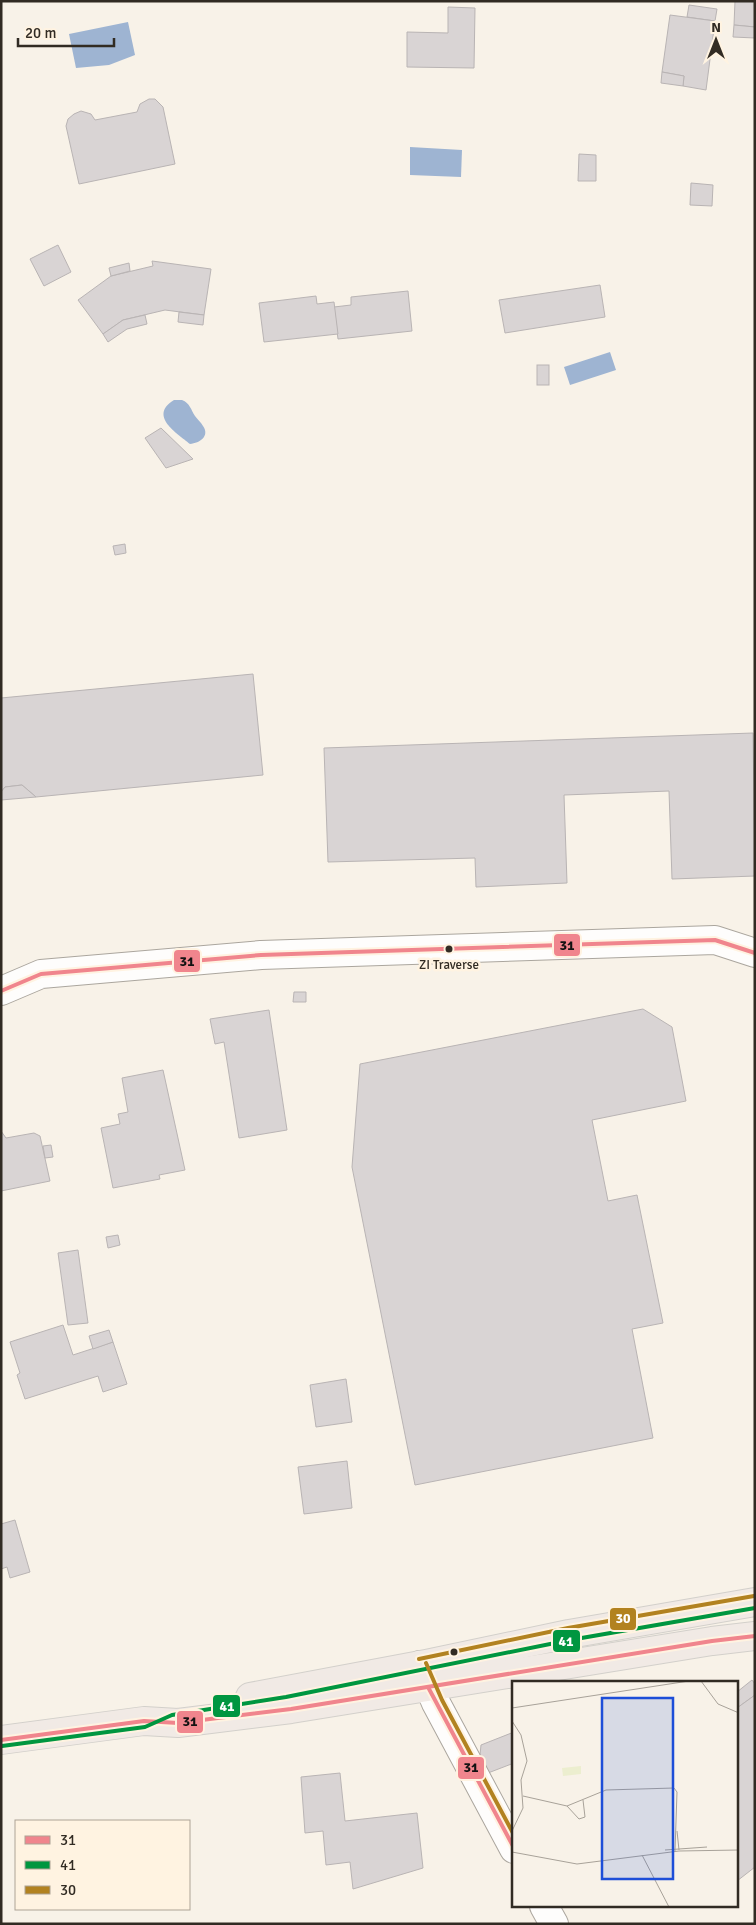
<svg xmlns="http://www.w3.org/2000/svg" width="756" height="1925" font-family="Signika,sans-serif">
  <rect width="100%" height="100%" fill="#f8f2e8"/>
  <g fill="#9eb4d2">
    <polygon points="128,22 135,55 109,65 76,68 69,34"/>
    <polygon points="410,147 462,150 461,177 410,175"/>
    <polygon points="610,352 616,370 570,385 564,367"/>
    <path d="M174 400C175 400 182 400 182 400 190 403 191 410 195 416 197 419 201 422 203 426 210 436 200 443 190 444 177 433 148 416 174 400Z"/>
  </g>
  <g fill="#d9d4d4" stroke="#b9b4b4">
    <polygon points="735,1 755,1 755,27 734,25"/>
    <polygon points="689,5 717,9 715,21 687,17"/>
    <polygon points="448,7 475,8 474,68 407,67 407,32 448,33"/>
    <polygon points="670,15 715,21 706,90 683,86 684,76 662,72"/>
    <polygon points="734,25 755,27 755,38 733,37"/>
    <polygon points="662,72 684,76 683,86 661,83"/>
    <polygon points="149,99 155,99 163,107 175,164 79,184 66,126 68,119 74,114 81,111 91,114 95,120 137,112 140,104"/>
    <polygon points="579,154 596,155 596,181 578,181"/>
    <polygon points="691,183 713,185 712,206 690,205"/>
    <polygon points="58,245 71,272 44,286 30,259"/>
    <polygon points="152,261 211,269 204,315 165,310 123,320 103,334 78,300 111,276 153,266"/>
    <polygon points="129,263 130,271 111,276 109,268"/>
    <polygon points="600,285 605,317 505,333 499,300"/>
    <polygon points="408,291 412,331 338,339 334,307 351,305 351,297"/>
    <polygon points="316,296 317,304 334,302 338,334 264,342 259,303"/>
    <polygon points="179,312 204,315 203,325 178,322"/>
    <polygon points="145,315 147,324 127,329 108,342 103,334 123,320"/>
    <rect x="537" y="365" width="12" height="20"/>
    <polygon points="161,428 193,459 166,468 145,438"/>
    <polygon points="125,544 126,553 115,555 113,546"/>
    <polygon points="253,674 263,775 36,797 22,785 5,787 1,792 1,698"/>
    <polygon points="753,733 755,876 672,879 669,791 564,795 567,883 476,887 475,858 328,862 324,748"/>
    <polygon points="22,785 36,797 1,800 1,792 5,787"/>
    <polygon points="294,992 306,992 306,1002 293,1002"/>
    <polygon points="643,1009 672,1027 686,1101 592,1120 608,1201 637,1195 663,1323 632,1329 653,1438 415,1485 352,1167 360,1064"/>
    <polygon points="269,1010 287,1130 239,1138 224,1042 215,1044 210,1019"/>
    <polygon points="163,1070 185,1170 159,1175 160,1179 113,1188 101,1128 120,1124 118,1114 128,1112 122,1078"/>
    <polygon points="1,1131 6,1138 34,1133 40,1136 50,1181 1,1191"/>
    <polygon points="51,1145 53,1157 45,1158 43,1146"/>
    <polygon points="118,1235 120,1245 108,1248 106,1237"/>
    <polygon points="78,1250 88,1323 68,1325 58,1253"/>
    <polygon points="63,1325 73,1355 113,1342 127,1384 103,1392 98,1376 25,1399 17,1375 20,1373 10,1342"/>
    <polygon points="109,1330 113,1342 93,1349 89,1336"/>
    <polygon points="346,1379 352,1422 316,1427 310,1385"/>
    <polygon points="347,1461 352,1508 304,1514 298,1467"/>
    <polygon points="15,1520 30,1572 10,1578 7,1567 1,1569 1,1524"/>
    <polygon points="752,1680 755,1684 755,1695 737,1708 737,1692"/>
    <polygon points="755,1695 755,1867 737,1881 737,1708"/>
    <polygon points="514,1732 514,1763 488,1773 480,1755 481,1745"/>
    <polygon points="340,1773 345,1821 417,1813 423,1868 353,1889 350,1862 326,1865 323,1831 305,1833 301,1777"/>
  </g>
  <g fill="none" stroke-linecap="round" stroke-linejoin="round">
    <defs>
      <g id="street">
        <polyline points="1,991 41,974 261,955 715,940 755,953"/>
        <polyline points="420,1665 436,1703 514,1849"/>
        <polyline points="544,1906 554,1924"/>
      </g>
      <g id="primary">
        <polyline points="250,1697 426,1664 569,1634 755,1602"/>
        <polyline points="1,1740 144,1721 178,1723 291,1709 712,1641 755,1636"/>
      </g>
    </defs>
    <use href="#street" stroke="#aba69e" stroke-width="30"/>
    <use href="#primary" stroke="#d3d0cb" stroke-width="30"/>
    <use href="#street" stroke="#fefdfc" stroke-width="28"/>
    <use href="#primary" stroke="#f1eae5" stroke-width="28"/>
    <defs>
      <g id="bus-1">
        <polyline points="1,991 41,974 261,955 715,940 755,953"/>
        <polyline points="428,1687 514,1848"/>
        <polyline points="1,1740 144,1721 178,1723 291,1709 712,1641 755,1636"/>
      </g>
      <polyline id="bus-2" points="2,1746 145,1727 172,1715 286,1697 570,1640 755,1608"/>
      <g id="bus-3">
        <polyline points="419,1659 568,1628 754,1596"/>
        <polyline points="426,1663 442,1700 514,1835"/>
      </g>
    </defs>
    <use href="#bus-1" stroke="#fff3e1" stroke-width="8"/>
    <use href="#bus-2" stroke="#fff3e1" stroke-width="8"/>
    <use href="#bus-3" stroke="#fff3e1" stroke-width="8"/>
    <use href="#bus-1" stroke="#f0858d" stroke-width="4"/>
    <use href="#bus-2" stroke="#009640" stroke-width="4"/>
    <use href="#bus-3" stroke="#b28220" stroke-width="4"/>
  </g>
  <g fill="#312b23" stroke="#fff3e1" stroke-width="2">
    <circle cx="449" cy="949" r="4.5"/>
    <circle cx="454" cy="1652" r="4.5"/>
  </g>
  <g text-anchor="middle" stroke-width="5" stroke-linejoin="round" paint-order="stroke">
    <g font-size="13" fill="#312b23" stroke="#fff3e1">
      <text x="449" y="969">ZI Traverse</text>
    </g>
  </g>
  <g transform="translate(512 1681)">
    <rect width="226" height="226" fill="#f8f2e8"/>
    <path d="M69 85V93L51 95 50 87Z" fill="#eceecf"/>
    <path fill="none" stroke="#a8a299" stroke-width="1" d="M189 0 206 23 227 32M0 27 177 0M0 40 9 54 15 80 9 99 11 127 0 150M11 115 55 125 94 109 162 107 165 111 163 170M55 125 67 138 73 136 71 119M165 150 167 169M153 169 195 166M0 171 65 183 167 170 227 169M130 174 157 226"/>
    <path fill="#1d4ed8" fill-opacity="0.15" stroke="#1d4ed8" stroke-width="2.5" d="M90 17H161V198H90Z"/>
    <rect width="226" height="226" fill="none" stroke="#312b23" stroke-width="2.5"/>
  </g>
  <g stroke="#fff3e1" stroke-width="2">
    <rect x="553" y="933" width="28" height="24" rx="5" fill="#f0858d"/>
    <rect x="173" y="949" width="28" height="24" rx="5" fill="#f0858d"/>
    <rect x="609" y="1607" width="28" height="24" rx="5" fill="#b28220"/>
    <rect x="552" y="1629" width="29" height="24" rx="5" fill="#009640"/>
    <rect x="212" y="1694" width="29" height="24" rx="5" fill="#009640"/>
    <rect x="176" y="1710" width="28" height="24" rx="5" fill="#f0858d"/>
    <rect x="457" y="1756" width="28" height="24" rx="5" fill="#f0858d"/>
  </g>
  <g font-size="14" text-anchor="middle" font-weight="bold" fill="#fff">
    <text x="623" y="1623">30</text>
    <text x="566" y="1646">41</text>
    <text x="227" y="1711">41</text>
  </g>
  <g font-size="14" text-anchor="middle" font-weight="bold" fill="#111">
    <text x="567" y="950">31</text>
    <text x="187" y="966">31</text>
    <text x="190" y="1726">31</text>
    <text x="471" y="1772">31</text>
  </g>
  <rect width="756" height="1925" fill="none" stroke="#312b23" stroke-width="5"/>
  <rect x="15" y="1820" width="175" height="90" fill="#fff3e1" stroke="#ada395"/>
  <rect x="25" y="1836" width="25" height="8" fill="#f0858d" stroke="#ada395"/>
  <text x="60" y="1845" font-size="15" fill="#312b23">31</text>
  <rect x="25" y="1861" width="25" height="8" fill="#009640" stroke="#ada395"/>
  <text x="60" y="1870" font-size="15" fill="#312b23">41</text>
  <rect x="25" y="1886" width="25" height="8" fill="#b28220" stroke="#ada395"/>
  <text x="60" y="1895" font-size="15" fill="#312b23">30</text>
  <g transform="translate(716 40)" stroke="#fff3e1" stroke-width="4" paint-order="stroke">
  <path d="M0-4L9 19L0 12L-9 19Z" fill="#312b23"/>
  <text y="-8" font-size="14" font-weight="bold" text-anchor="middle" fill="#312b23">N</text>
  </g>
  <path d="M18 38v8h96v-8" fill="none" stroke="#312b23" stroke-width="2.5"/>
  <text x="25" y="38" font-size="15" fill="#312b23" stroke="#fff3e1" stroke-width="4" paint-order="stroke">20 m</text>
</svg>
